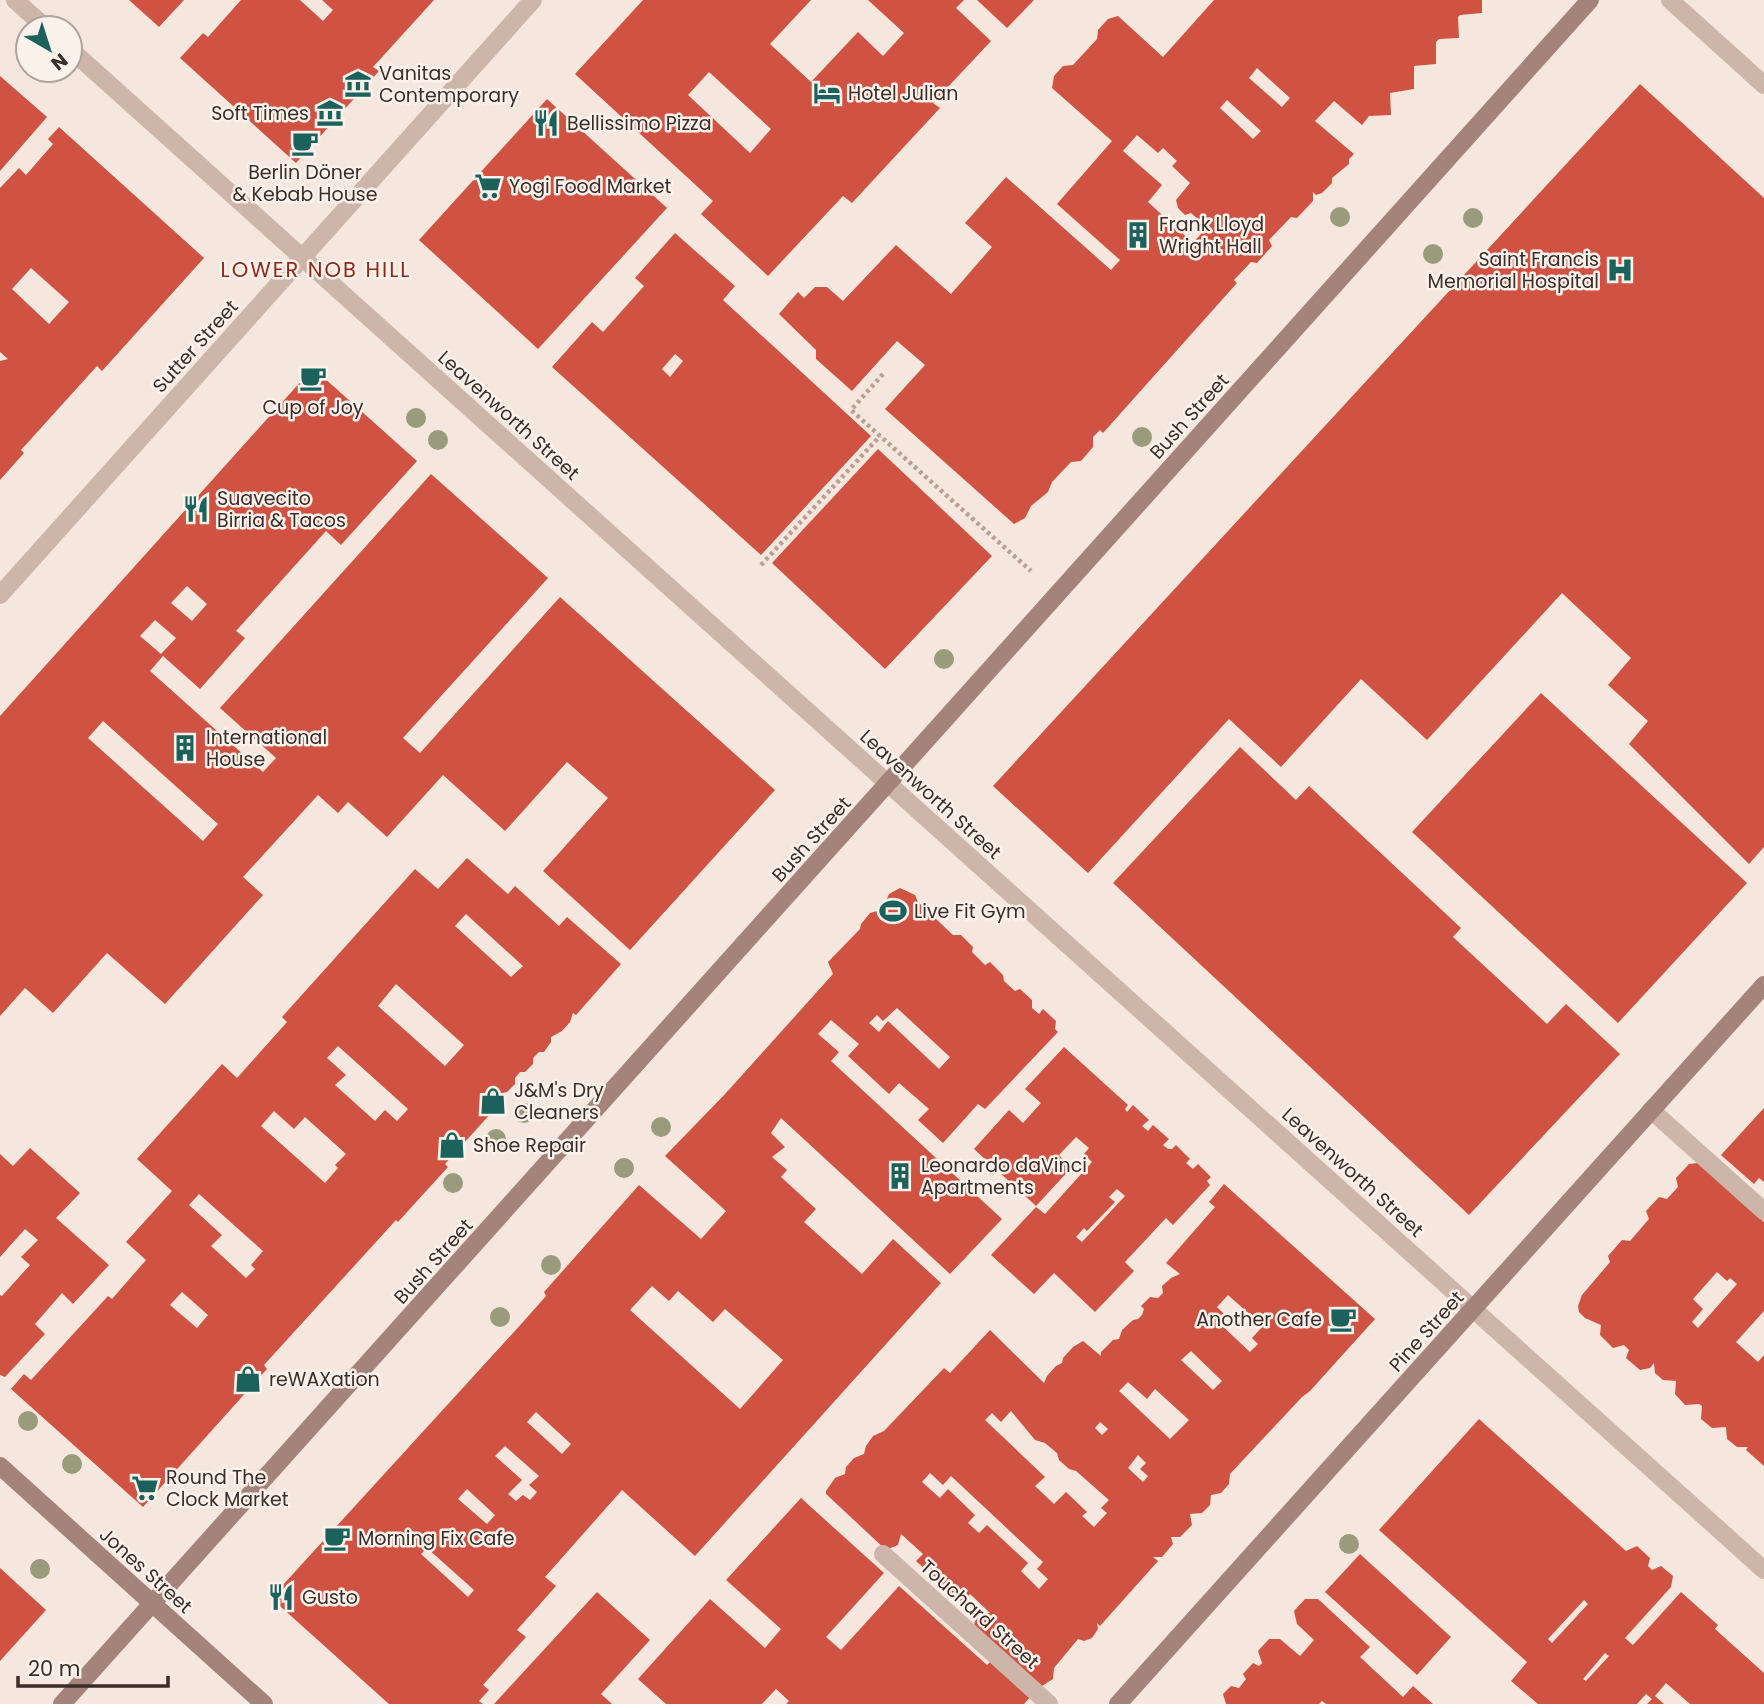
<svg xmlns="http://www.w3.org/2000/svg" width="1764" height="1704" font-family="Poppins,sans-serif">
  <rect width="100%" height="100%" fill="#f5e7de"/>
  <g fill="#d05242" fill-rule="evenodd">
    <polygon points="129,0 184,0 159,27"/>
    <polygon points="241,0 300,0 323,21 333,10 322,0 434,0 373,67 379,71 296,163 180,58 203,33 208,37"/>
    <path d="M643 0H811L770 44 811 82 858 32 883 56 904 33 868 0H964L956 8 991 41 933 103 940 108 852 203 843 196 768 276 701 214 713 201 575 74ZM709 72 771 129 750 153 688 95Z"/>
    <polygon points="977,0 1034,0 1007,28"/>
    <path d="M1214 0H1482V13L1460 15 1458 17 1459 38 1439 39 1436 42V64L1414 66V89L1390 93 1391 115 1369 116 1362 125 1334 101 1315 121 1354 154 1349 159V164L1332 178V183L1322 193 1316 195 1313 192V201L1297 218 1291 217 1269 240 1272 246 1257 263 1251 262 1234 280 1237 283 1103 433 1100 430 1093 437V447L1081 461 1071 462 1052 482 1048 492 1031 506 1025 518 1014 524 885 409 925 365 897 341 852 391 816 359V350L779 314 798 292 804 298 815 287H827L843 301 896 245 951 294 992 247 965 223 1006 177 1111 270 1120 260 1057 204 1112 141 1052 88 1054 76 1063 66 1073 65 1097 39 1098 30 1108 19 1118 16 1163 57ZM1257 68 1290 98 1282 107 1249 78ZM1227 100 1261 131 1253 139 1220 108ZM1137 135 1158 153 1163 148 1177 161 1172 166 1190 183 1176 200 1178 208 1185 215 1191 213 1207 227 1193 243 1148 202 1162 185 1123 151Z"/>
    <polygon points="0,76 47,117 0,171"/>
    <polygon points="1640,84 1764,198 1764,847 1749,864 1629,744 1648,721 1608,685 1631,658 1562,593 1427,740 1361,679 1281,767 1229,719 1088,873 993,786"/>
    <polygon points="547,99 667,208 538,349 419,240"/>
    <path d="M59 127 204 258 102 371 97 366 21 450 24 453 0 480V361L8 359 0 352V188L19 168 26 175 53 144 48 139ZM31 268 69 302 49 324 12 289Z"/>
    <path d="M675 233 735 286 723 300 871 436 761 555 552 367 592 322 603 332 644 286 635 278ZM675 354 683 361 670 377 662 369Z"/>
    <path d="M313 368 417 461 341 545 326 531 236 631 245 638 200 689 163 656 150 671 263 772 276 758 220 708 431 474 548 578 403 738 420 753 560 597 775 790 630 950 543 871 608 798 567 762 505 831 443 775 387 837 348 802 338 813 318 795 243 877 263 895 165 1004 107 953 53 1013 25 988 0 1016V716ZM187 586 207 604 192 621 171 603ZM155 620 176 638 161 654 140 636ZM103 721 218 824 203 841 88 738Z"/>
    <polygon points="878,449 992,556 885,669 772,563"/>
    <polygon points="1541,693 1747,883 1618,1023 1412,832"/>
    <polygon points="1240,747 1296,800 1309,786 1461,928 1453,937 1547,1024 1566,1004 1620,1054 1469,1215 1113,883"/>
    <path d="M467 858 508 894 515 886 559 926 567 917 621 964 576 1015 573 1013 570 1022 562 1031 551 1037V1042L544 1052H539L533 1058V1064L525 1072H520L515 1078V1084L507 1092 502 1093 499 1096 503 1100 445 1164 448 1167 398 1222 396 1220 264 1365 267 1369 143 1507 11 1389 24 1374 31 1380 108 1296 112 1299 146 1260 126 1242 172 1191 137 1159 222 1064 237 1078 287 1022 282 1017 415 869 438 889ZM466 914 523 966 511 977 455 926ZM396 984 464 1045 445 1066 378 1006ZM338 1046 408 1109 397 1121 385 1110 375 1121 335 1085 346 1075 327 1058ZM274 1111 294 1129 305 1117 346 1154 335 1165 338 1168 325 1183 261 1126ZM199 1194 263 1251 251 1265 255 1269 246 1278 211 1246 222 1235 189 1205ZM182 1292 208 1315 197 1328 170 1305Z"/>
    <path d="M900 888 915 895 918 902 953 935H961L973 947 972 952 985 965 990 962 1003 975 1004 981 1015 991 1020 989 1032 1000V1008L1039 1014 1043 1009 1056 1021 1055 1029 1058 1032 985 1109 978 1104 943 1143 918 1120 929 1109 899 1083 889 1094 848 1056 859 1044 831 1020 818 1034 839 1052 831 1061 1002 1219 950 1274 781 1118 771 1133 785 1147 772 1157 787 1170 781 1177 816 1209 804 1222 862 1274 893 1239 941 1283 695 1556 622 1490 545 1577 556 1586 517 1630 526 1637 483 1685 489 1690 479 1701 483 1704H389L271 1598 523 1322 546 1296 544 1292 639 1185 701 1239 726 1211 665 1156 726 1093 833 974 828 962 860 929 861 924 870 913 877 911 885 903 889 894ZM897 1008 950 1057 939 1069 888 1021 879 1032 869 1023 877 1015 883 1021ZM652 1286 669 1301 678 1291 713 1322 725 1309 783 1360 740 1409 630 1310ZM536 1412 571 1444 562 1454 527 1422ZM505 1446 539 1476 529 1485 537 1492 530 1500 523 1495 516 1501 508 1494 522 1480 495 1456ZM467 1489 495 1515 487 1524 458 1499ZM427 1548 474 1590 468 1597 421 1554Z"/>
    <path d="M1064 1047 1128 1105 1125 1109 1127 1112 1133 1105 1149 1120 1142 1126 1148 1131 1153 1125 1169 1139 1163 1145 1168 1149H1172L1176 1145 1190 1159 1186 1163 1193 1169 1198 1164 1211 1177 1207 1181 1210 1185 1173 1225 1166 1218 1125 1262 1134 1271 1095 1312 1054 1273 1034 1294 991 1255 1036 1207 1045 1214 1092 1162 1084 1154 1089 1148 1076 1137 1059 1155 1071 1168 1036 1206 974 1149 1009 1110 1023 1123 1041 1103 1025 1089ZM1117 1189 1125 1196 1082 1242 1076 1237 1084 1228 1087 1231 1115 1202 1109 1197Z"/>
    <polygon points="1764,1108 1764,1182 1759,1178 1754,1184 1721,1155"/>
    <polygon points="30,1148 80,1193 56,1218 109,1265 73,1304 62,1293 35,1324 45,1334 5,1377 0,1375 0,1295 2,1296 30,1265 21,1257 38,1240 25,1229 0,1257 0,1154 13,1166"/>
    <path d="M1698 1163 1764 1222V1311L1736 1342 1758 1362 1764 1355V1466L1746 1450 1748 1447H1737L1727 1439 1726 1427 1712 1428 1701 1419 1702 1406 1699 1404 1685 1405 1675 1394 1676 1381 1663 1380 1655 1373 1654 1363 1650 1368 1640 1370 1626 1358 1629 1350 1624 1345 1613 1348 1600 1335 1601 1325 1585 1318 1579 1312 1578 1306 1582 1295 1610 1262 1608 1256 1622 1240 1630 1241 1649 1219 1646 1211 1659 1197 1667 1199 1678 1187 1676 1178 1689 1164ZM1717 1272 1727 1281 1730 1278 1737 1284 1698 1328 1692 1322 1703 1309 1693 1299Z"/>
    <path d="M1224 1184 1375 1319 1310 1391 1302 1397 1230 1474 1229 1484 1221 1493 1211 1495 1210 1505 1202 1513 1190 1514 1192 1525 1180 1537H1171L1173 1544 1162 1557H1153L1158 1561 1100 1626 1097 1623 1098 1629 1092 1638 1084 1641 1078 1639 1054 1668 1053 1679 1042 1686 974 1626 975 1621 981 1614 990 1613 970 1594 962 1602 916 1561 923 1554 901 1534 898 1545 886 1550 826 1494V1491L835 1478 845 1474 846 1467 854 1458 864 1454 866 1446 873 1436 884 1431 944 1368 950 1373 990 1330 1044 1383 1047 1376 1056 1366 1062 1363 1063 1358 1073 1347 1083 1341 1101 1356V1352L1113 1340 1119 1339 1122 1330 1133 1320 1138 1319 1142 1315 1144 1309 1141 1306 1150 1297 1158 1298 1163 1293 1162 1286 1171 1278 1180 1274 1166 1263 1215 1207 1209 1202ZM1228 1295 1263 1326 1252 1338 1258 1344 1250 1352 1218 1322 1225 1315 1217 1307ZM1191 1351 1222 1381 1213 1390 1181 1360ZM1128 1382 1147 1399 1155 1389 1189 1420 1170 1439 1119 1391ZM1011 1411 1035 1440 1045 1443 1057 1453 1059 1460 1069 1469 1076 1471 1109 1500 1101 1508 1107 1513 1094 1527 1082 1516 1087 1512 1066 1492 1054 1504 1035 1486 1045 1477 985 1420 992 1413 1001 1422ZM1100 1422 1108 1429 1102 1435 1095 1428ZM1138 1455 1146 1463 1140 1469 1148 1476 1143 1482 1128 1468ZM930 1473 943 1485 951 1476 1043 1562 1037 1569 1048 1579 1039 1589 1021 1571 1028 1563 987 1525 979 1533 968 1523 975 1515 948 1489 940 1498 922 1482Z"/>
    <path d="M1479 1419 1626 1551 1637 1546 1650 1558 1648 1566 1652 1570 1661 1566 1673 1576 1671 1587 1625 1638 1633 1645 1681 1592 1718 1625 1715 1629 1764 1673V1704H1690L1666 1683 1655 1696 1664 1704H1647L1652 1699 1646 1694 1637 1704H1538L1511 1681 1527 1662 1379 1530ZM1584 1600 1588 1604 1552 1643 1548 1639ZM1605 1653 1609 1656 1586 1681 1583 1679Z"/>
    <polygon points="801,1498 884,1573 826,1637 841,1650 899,1586 987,1665 992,1660 1031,1696 1024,1704 786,1704 789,1701 776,1689 762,1704 666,1704 638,1679 710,1599 765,1648 781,1629 726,1580"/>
    <polygon points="1360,1554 1451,1637 1417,1675 1325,1592"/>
    <polygon points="0,1568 46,1610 0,1661"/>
    <polygon points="597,1592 650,1640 601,1694 612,1704 494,1704"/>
    <polygon points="1305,1599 1318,1599 1370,1647 1360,1657 1403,1697 1413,1686 1433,1704 1326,1704 1322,1701 1319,1704 1226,1704 1223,1694 1231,1686 1239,1688 1246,1679 1243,1674 1253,1663 1259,1666 1262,1663 1258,1651 1269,1639 1280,1639 1300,1656 1314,1640 1297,1624 1294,1611"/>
  </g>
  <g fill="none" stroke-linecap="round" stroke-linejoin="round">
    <g stroke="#bb9f93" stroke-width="4.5" stroke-dasharray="3.5 3.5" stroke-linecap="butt">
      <polyline points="883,374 851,410 1031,571"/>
      <polyline points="761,565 880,436"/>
    </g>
    <polyline stroke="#ceb5a9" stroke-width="18" points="1651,1110 1764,1211"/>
    <g stroke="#ceb5a9" stroke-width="18">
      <polyline points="0,595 533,0"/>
      <polyline points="883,1554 1049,1704"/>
    </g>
    <g stroke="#ceb5a9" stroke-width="18">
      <polyline points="15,0 46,28"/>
      <polyline points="1670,0 1764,85"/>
      <polyline points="70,49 1764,1570"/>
    </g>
    <g stroke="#a3837a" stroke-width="18">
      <polyline points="0,1466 264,1704"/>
      <polyline points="62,1704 1590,0"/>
      <polyline points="1118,1704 1764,985"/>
    </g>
  </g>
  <g fill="#9a9b7c">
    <circle cx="1340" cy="217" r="10"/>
    <circle cx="1473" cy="218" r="10"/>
    <circle cx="1433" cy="254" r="10"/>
    <circle cx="416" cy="418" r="10"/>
    <circle cx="1142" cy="437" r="10"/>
    <circle cx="438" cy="440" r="10"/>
    <circle cx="944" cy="659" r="10"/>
    <circle cx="524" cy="1113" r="10"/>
    <circle cx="661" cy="1127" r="10"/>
    <circle cx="496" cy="1139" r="10"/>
    <circle cx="624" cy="1168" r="10"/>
    <circle cx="453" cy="1183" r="10"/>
    <circle cx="551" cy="1265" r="10"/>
    <circle cx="500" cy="1317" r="10"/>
    <circle cx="28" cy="1421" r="10"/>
    <circle cx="72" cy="1464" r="10"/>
    <circle cx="1349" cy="1544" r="10"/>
    <circle cx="40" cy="1569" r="10"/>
  </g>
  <defs>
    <symbol id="museum-bare" viewBox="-9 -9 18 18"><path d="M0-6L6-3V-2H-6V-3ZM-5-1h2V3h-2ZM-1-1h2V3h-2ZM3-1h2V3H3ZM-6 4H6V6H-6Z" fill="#1b615c" stroke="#fcf2ec" stroke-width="2.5" paint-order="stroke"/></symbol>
    <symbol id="hotel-bare" viewBox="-9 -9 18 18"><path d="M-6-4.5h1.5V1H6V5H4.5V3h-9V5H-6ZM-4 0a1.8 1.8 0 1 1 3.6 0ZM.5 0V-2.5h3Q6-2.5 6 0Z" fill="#1b615c" stroke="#fcf2ec" stroke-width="2.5" paint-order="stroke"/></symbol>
    <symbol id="restaurant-bare" viewBox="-9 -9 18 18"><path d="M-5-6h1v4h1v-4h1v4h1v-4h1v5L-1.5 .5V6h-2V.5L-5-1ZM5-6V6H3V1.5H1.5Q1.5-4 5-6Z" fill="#1b615c" stroke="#fcf2ec" stroke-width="2.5" paint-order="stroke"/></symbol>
    <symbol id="cafe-bare" viewBox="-9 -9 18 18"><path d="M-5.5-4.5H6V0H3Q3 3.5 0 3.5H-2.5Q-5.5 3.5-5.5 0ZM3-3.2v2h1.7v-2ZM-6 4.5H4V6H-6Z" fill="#1b615c" stroke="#fcf2ec" stroke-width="2.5" paint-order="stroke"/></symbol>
    <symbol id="supermarket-bare" viewBox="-9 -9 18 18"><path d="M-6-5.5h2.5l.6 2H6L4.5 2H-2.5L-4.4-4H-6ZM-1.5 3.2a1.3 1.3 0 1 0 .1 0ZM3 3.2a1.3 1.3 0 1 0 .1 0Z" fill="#1b615c" stroke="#fcf2ec" stroke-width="2.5" paint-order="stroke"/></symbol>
    <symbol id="building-bare" viewBox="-9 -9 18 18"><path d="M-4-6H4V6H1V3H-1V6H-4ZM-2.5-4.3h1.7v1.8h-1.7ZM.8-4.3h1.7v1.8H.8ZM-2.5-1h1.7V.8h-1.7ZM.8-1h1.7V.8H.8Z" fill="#1b615c" stroke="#fcf2ec" stroke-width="2.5" paint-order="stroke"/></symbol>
    <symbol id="hospital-bare" viewBox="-9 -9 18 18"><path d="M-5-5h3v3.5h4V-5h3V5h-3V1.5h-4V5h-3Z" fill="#1b615c" stroke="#fcf2ec" stroke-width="2.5" paint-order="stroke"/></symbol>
    <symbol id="stadium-bare" viewBox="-9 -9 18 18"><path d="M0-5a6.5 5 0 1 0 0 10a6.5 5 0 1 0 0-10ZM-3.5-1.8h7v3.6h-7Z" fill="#1b615c" stroke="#fcf2ec" stroke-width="2.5" paint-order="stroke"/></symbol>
    <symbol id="shop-bare" viewBox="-9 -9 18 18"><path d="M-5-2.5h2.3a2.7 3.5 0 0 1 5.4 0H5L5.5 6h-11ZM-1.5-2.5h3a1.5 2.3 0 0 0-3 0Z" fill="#1b615c" stroke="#fcf2ec" stroke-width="2.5" paint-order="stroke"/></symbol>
  </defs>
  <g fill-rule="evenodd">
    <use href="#museum-bare" x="339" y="65" width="38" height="38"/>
    <use href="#hotel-bare" x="808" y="74" width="38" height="38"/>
    <use href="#museum-bare" x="311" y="94" width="38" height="38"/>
    <use href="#restaurant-bare" x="527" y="104" width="38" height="38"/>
    <use href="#cafe-bare" x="286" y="124" width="38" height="38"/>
    <use href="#supermarket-bare" x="469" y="167" width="38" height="38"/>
    <use href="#building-bare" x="1119" y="216" width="38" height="38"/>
    <use href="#hospital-bare" x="1601" y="251" width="38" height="38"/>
    <use href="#cafe-bare" x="294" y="359" width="38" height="38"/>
    <use href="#restaurant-bare" x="177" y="490" width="38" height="38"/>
    <use href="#building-bare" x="166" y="729" width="38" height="38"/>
    <use href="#stadium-bare" x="874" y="892" width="38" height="38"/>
    <use href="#shop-bare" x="474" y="1082" width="38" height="38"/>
    <use href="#shop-bare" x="433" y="1126" width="38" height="38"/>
    <use href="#building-bare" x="881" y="1157" width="38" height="38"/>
    <use href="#cafe-bare" x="1324" y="1300" width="38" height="38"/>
    <use href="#shop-bare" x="229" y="1360" width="38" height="38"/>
    <use href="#supermarket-bare" x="126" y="1469" width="38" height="38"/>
    <use href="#cafe-bare" x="318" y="1519" width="38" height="38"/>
    <use href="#restaurant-bare" x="262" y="1578" width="38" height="38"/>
  </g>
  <g text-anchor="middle" stroke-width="5" stroke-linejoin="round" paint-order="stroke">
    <g font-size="19" fill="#3b2d29" stroke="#fcf2ec" text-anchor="start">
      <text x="379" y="80">Vanitas<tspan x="379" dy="22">Contemporary</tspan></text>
      <text x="848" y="100">Hotel Julian</text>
      <text x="309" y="120" text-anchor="end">Soft Times</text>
      <text x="567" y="130">Bellissimo Pizza</text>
      <text x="305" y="179" text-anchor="middle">Berlin Döner<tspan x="305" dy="22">&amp; Kebab House</tspan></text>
      <text x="509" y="193">Yogi Food Market</text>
      <text x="1159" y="231">Frank Lloyd<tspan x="1159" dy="22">Wright Hall</tspan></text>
      <text x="1599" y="266" text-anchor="end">Saint Francis<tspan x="1599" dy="22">Memorial Hospital</tspan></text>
      <text x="313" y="414" text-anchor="middle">Cup of Joy</text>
      <text x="217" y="505">Suavecito<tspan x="217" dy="22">Birria &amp; Tacos</tspan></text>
      <text x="206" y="744">International<tspan x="206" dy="22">House</tspan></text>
      <text x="914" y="918">Live Fit Gym</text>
      <text x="514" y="1097">J&amp;M's Dry<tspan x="514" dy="22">Cleaners</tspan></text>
      <text x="473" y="1152">Shoe Repair</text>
      <text x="921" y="1172">Leonardo daVinci<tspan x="921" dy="22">Apartments</tspan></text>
      <text x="1322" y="1326" text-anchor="end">Another Cafe</text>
      <text x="269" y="1386">reWAXation</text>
      <text x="166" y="1484">Round The<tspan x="166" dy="22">Clock Market</tspan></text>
      <text x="358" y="1545">Morning Fix Cafe</text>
      <text x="302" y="1604">Gusto</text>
    </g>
    <g font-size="19" fill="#3b2d29" stroke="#fcf2ec">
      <text transform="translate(195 346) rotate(-48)" y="7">Sutter Street</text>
      <text transform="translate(509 415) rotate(42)" y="7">Leavenworth Street</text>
      <text transform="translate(1189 416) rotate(-48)" y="7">Bush Street</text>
      <text transform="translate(931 794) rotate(42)" y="7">Leavenworth Street</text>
      <text transform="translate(811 839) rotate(-48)" y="7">Bush Street</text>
      <text transform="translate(1353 1172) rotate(42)" y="7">Leavenworth Street</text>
      <text transform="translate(433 1261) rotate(-48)" y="7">Bush Street</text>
      <text transform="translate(1426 1331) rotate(-48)" y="7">Pine Street</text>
      <text transform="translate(146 1570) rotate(42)" y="7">Jones Street</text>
      <text transform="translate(980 1614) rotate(42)" y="7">Touchard Street</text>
    </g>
    <g font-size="21" letter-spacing="2" fill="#91281b" stroke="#fcf2ec">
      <text x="316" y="277">LOWER NOB HILL</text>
    </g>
  </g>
  <g transform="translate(49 49) rotate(141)"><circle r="33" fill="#fcf2ec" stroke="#afa39e" stroke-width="2"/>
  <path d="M0-5L12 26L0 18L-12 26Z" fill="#1b615c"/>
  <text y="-10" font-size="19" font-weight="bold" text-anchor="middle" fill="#3b2d29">N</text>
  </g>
  <path d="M18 1676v10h150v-10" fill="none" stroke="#3b2d29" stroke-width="3.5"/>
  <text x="28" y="1676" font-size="21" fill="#3b2d29" stroke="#fcf2ec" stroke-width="5" paint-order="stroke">20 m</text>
</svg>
